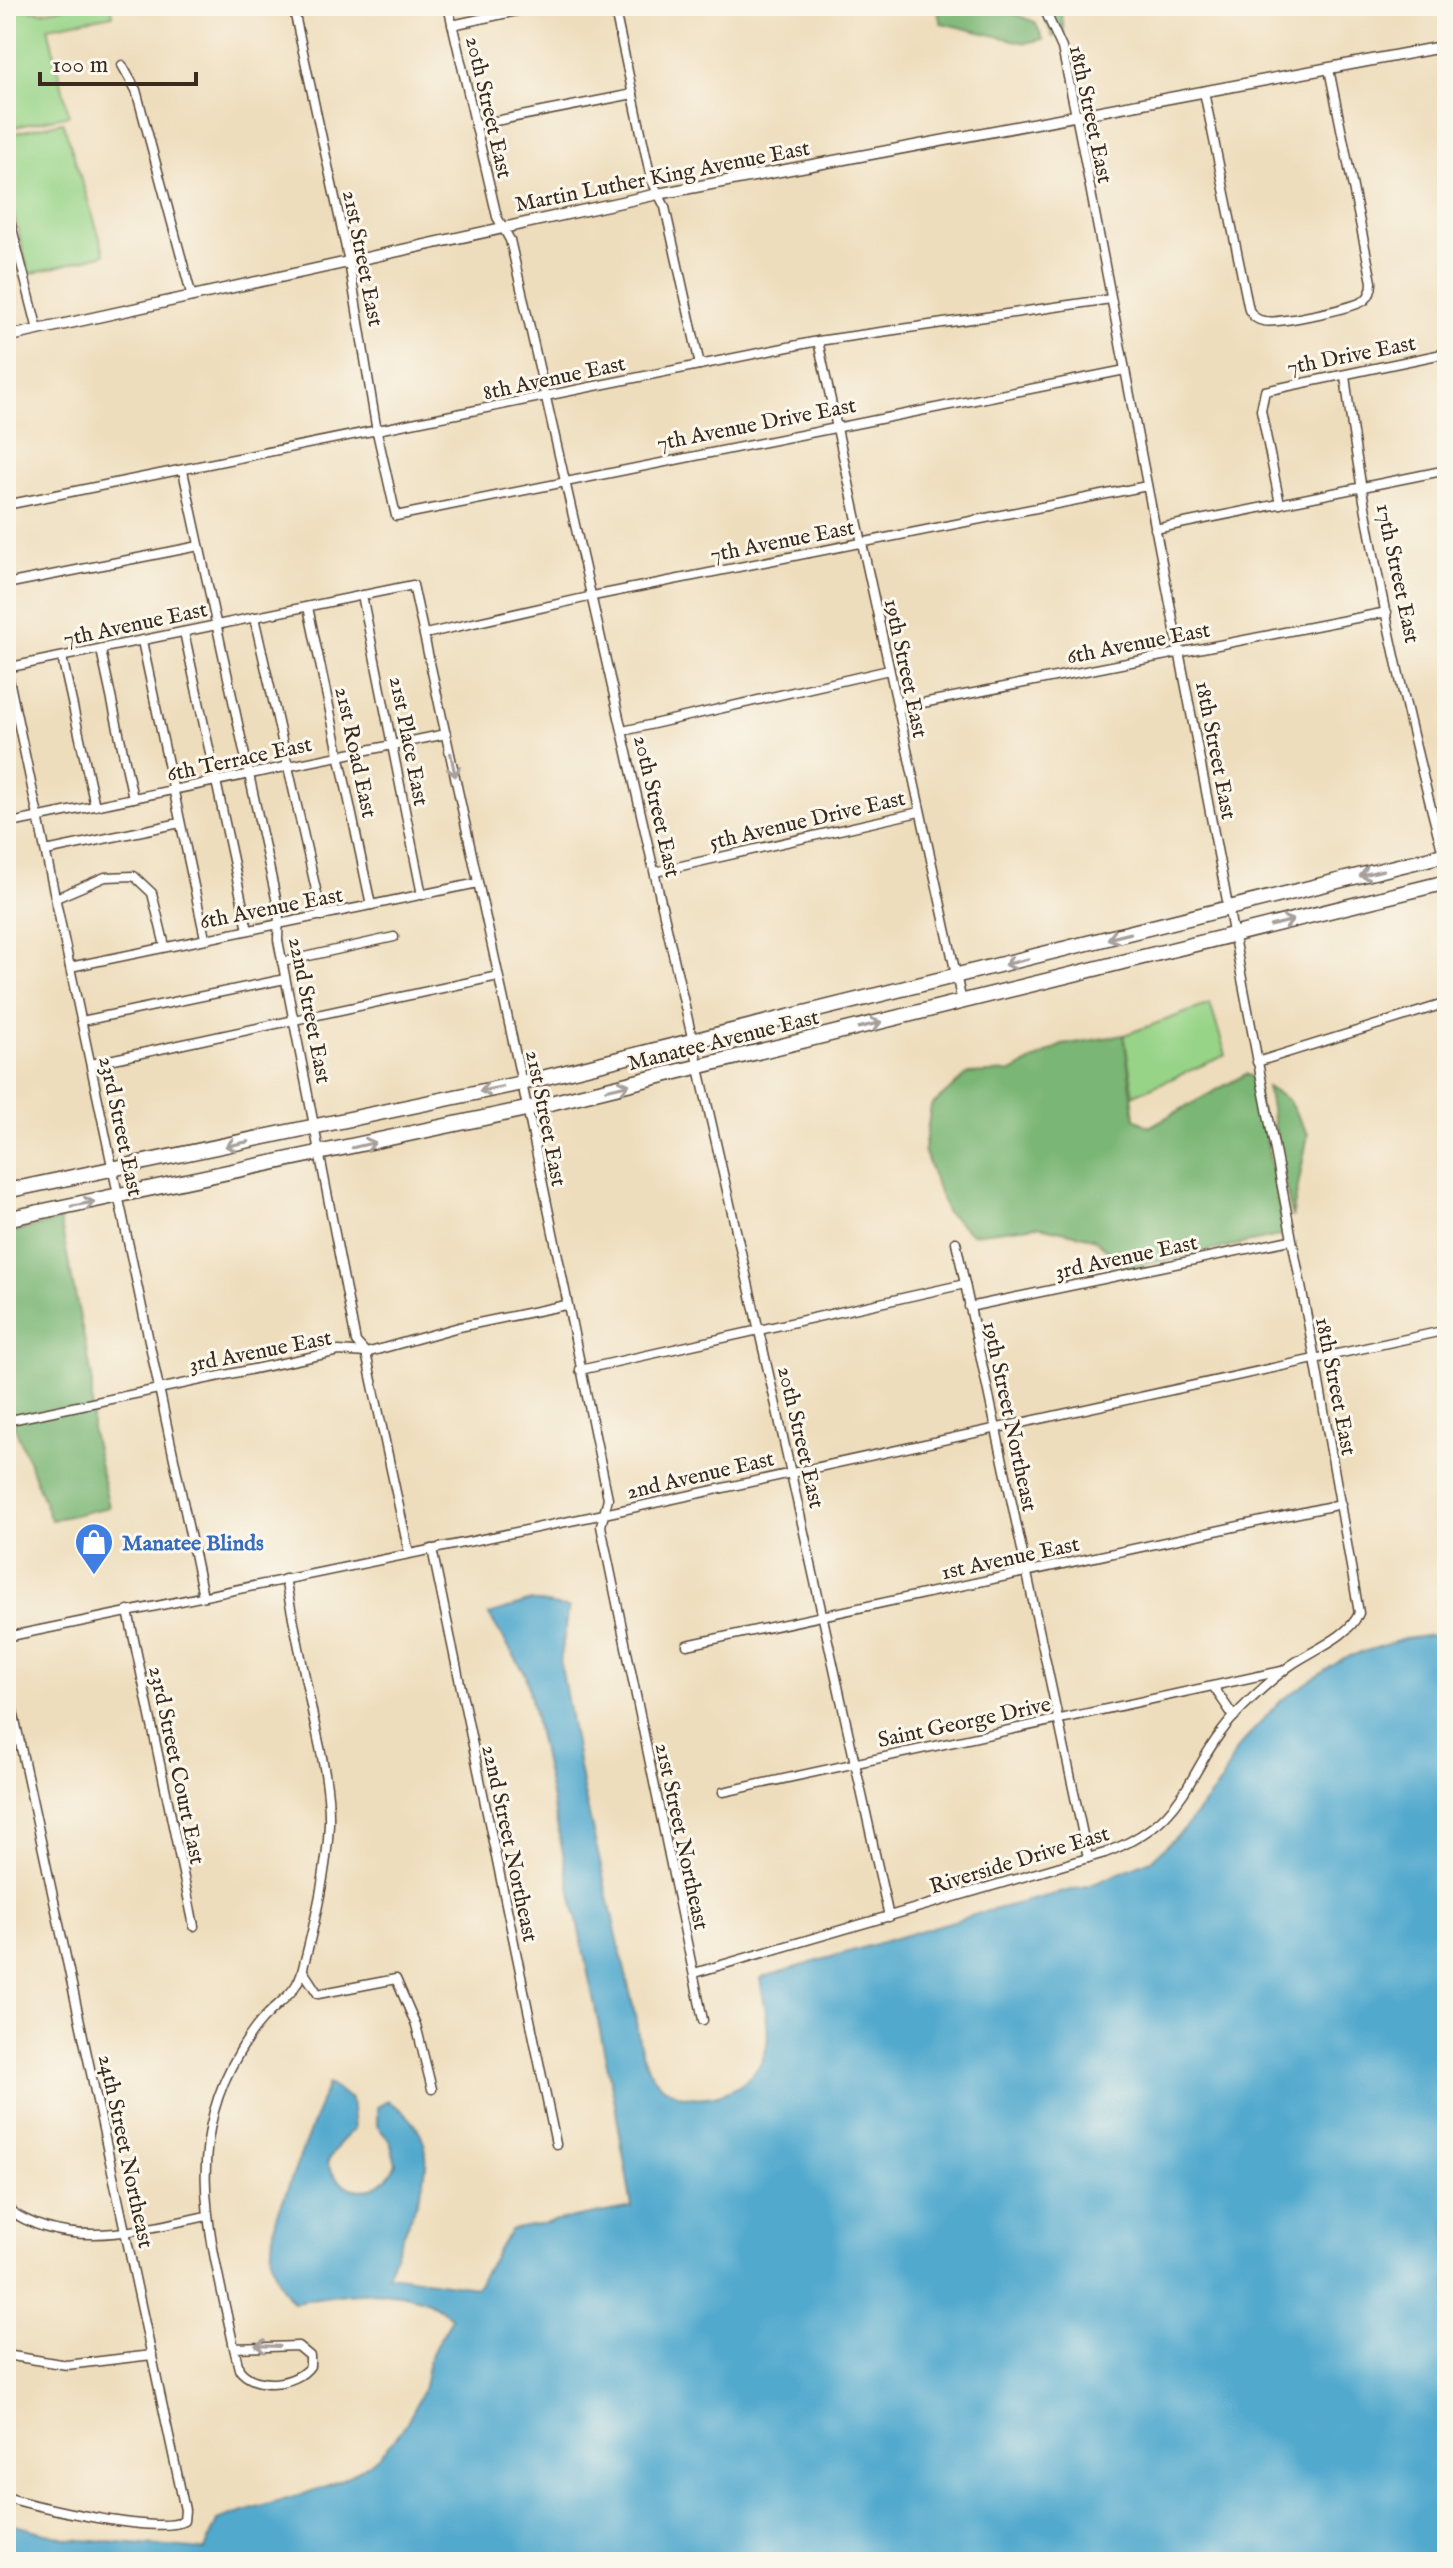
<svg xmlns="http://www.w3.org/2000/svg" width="1453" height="2568" font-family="'IM FELL English',serif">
  <rect width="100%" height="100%" fill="#fbf7ec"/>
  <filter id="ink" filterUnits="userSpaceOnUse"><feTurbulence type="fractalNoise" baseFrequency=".0125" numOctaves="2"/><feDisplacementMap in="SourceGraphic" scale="16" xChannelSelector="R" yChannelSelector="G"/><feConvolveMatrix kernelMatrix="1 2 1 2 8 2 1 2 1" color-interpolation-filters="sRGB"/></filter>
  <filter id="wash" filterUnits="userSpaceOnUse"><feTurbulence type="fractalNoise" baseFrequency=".006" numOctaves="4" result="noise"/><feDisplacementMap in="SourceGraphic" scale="32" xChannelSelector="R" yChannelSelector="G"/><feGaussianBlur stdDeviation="1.8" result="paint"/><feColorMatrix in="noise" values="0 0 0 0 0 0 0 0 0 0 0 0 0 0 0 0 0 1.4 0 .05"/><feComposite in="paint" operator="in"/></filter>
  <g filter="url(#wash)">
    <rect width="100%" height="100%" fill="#eeddbc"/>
    <g fill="#98d488" stroke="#6a7f53" stroke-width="2">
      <polygon points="6,6 42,12 72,6 111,6 113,15 48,27 69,115 6,129"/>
      <polygon points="63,122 105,254 29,274 6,184 6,135"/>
      <polygon points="6,228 18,276 6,280"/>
      <polygon points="1210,1004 1226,1055 1134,1095 1124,1035"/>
    </g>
    <g fill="#7ab674" stroke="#5a7049" stroke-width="2">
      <polygon points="936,6 1013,6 1012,13 1035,22 1043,39 1026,43 941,23"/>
      <polygon points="1031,6 1061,6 1064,34 1053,37 1043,14"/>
      <polygon points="1124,1035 1135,1118 1149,1127 1246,1074 1255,1079 1284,1235 1129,1268 1093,1238 1038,1226 972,1234 946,1212 924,1150 931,1106 968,1074 1012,1072 1062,1045"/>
      <polygon points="1267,1087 1288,1100 1308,1134 1292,1218"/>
      <polygon points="60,1220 92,1377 92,1432 109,1507 51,1520 12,1419 6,1420 6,1234"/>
    </g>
    <path fill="#51a9ce" stroke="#466a76" stroke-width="2" d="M530 1601 569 1608 560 1660 583 1789 635 2014C638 2039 642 2070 664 2087 699 2112 760 2090 767 2045 770 2024 763 1998 760 1978L984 1912 1091 1885 1151 1860 1186 1827 1222 1781 1236 1750 1280 1701 1344 1658 1404 1639 1447 1633V2562H6V2523L70 2539 205 2550 217 2521C305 2488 382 2491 422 2392 427 2380 426 2367 431 2356 436 2343 446 2330 452 2318 410 2279 344 2294 293 2302 267 2271 269 2255 277 2216L328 2084 351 2099 354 2129 339 2144 327 2163C343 2199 380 2198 396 2164L390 2141 377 2126V2107L388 2101C465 2146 405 2214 388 2275L476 2287 510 2230 632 2207 614 2098 526 1675 489 1615Z"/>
  </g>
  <g filter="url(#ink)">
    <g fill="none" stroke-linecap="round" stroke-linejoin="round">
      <defs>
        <g id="minor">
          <polyline points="293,6 349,262 377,432 396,516 1125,370"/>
          <path d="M448 6 497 217 510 240C639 798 767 1357 889 1917"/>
          <polyline points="614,6 651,179 665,207 700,365"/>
          <polyline points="452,25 540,6"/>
          <polyline points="122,65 136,90 192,297"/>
          <path d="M1204 92 1249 310C1253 316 1256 320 1264 321 1277 324 1356 308 1365 300 1371 295 1372 289 1372 282L1329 69"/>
          <polyline points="475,125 633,94"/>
          <polyline points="6,205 38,330"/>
          <polyline points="818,341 962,1002"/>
          <path d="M1345 376C1366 541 1404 708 1447 869"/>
          <polyline points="183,471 279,912 278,940 356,1342 366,1353 409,1553"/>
          <polyline points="1280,504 1261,410 1265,391 1447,353"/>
          <polyline points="6,505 818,341 1111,299"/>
          <polyline points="1155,529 1447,470"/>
          <polyline points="6,584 199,546"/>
          <polyline points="362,595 422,895"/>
          <polyline points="308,607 371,905"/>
          <polyline points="254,617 322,916"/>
          <polyline points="184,632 248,930"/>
          <polyline points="425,634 593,596 1147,486"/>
          <polyline points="142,641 205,938"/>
          <polyline points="101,650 133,798"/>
          <polyline points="62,657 95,806"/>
          <polyline points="6,665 203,1596"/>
          <polyline points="6,668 413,585 522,1083 608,1498 601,1526 703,2020"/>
          <polyline points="897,708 1387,612"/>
          <polyline points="623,731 889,670"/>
          <polyline points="6,824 446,734"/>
          <polyline points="46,851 180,823"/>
          <polyline points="655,872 919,812"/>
          <polyline points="56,898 105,877 134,876 152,893 165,946"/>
          <polyline points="282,962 394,937"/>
          <polyline points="70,967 478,883"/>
          <polyline points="82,1021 285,979"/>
          <polyline points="1257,1062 1447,1003"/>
          <polyline points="91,1064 498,976"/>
          <polyline points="956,1242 1088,1858"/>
          <polyline points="969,1307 1290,1240"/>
          <polyline points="580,1370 965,1284"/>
          <polyline points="6,1421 339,1351 366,1353 459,1327 566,1305"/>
          <polyline points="432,1549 556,2144"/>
          <polyline points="128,1611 194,1926"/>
          <polyline points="6,1637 604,1514 1447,1330"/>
          <polyline points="687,1645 1341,1504"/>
          <path d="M6 1678 185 2510 184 2521C160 2535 36 2507 6 2497"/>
          <polyline points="1213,1686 1234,1717"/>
          <polyline points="723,1792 1282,1671"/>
          <polyline points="303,1971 318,1994 396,1979 416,2025 432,2089"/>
          <path d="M694 1973 1105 1853C1197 1817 1183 1768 1241 1709 1255 1695 1271 1680 1287 1668 1307 1652 1349 1638 1359 1613L1315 1359 1079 130 1062 48 1043 6"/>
          <path d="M6 2208C67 2252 139 2230 207 2216"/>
          <path d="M234 2348 298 2346 310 2356V2366C296 2386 254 2390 239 2369L234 2348C213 2245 180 2151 239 2053 247 2039 256 2025 268 2014 284 1998 297 1992 303 1968 315 1922 327 1871 329 1824 330 1787 321 1752 313 1716 304 1670 294 1625 285 1579"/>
          <polyline points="6,2355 67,2365 152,2355"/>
        </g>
        <polyline id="tertiary" points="6,337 658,194 1447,46"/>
        <g id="primary">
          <polyline points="6,1191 522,1083 1447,854"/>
          <polyline points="6,1219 526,1109 1447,882"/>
        </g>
      </defs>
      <use href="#minor" stroke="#564536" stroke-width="11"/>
      <use href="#tertiary" stroke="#564536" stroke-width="13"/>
      <use href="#primary" stroke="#564536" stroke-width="17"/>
      <use href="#minor" stroke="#fff" stroke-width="8"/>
      <use href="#tertiary" stroke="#fff" stroke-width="10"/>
      <use href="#primary" stroke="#fff" stroke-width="14"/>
    </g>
    <defs><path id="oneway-shaft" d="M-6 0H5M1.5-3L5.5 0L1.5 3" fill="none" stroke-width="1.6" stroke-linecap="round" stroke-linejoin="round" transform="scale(2)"/></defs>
    <g stroke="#a79f9a">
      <use href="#oneway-shaft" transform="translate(453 765) rotate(78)"/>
      <use href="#oneway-shaft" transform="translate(1371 873) rotate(166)"/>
      <use href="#oneway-shaft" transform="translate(1282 923) rotate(-14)"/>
      <use href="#oneway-shaft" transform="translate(1119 936) rotate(166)"/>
      <use href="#oneway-shaft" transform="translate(1016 962) rotate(166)"/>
      <use href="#oneway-shaft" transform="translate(870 1025) rotate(-14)"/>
      <use href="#oneway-shaft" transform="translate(618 1087) rotate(-13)"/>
      <use href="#oneway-shaft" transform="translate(491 1089) rotate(168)"/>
      <use href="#oneway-shaft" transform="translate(237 1144) rotate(168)"/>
      <use href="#oneway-shaft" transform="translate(364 1145) rotate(-13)"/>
      <use href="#oneway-shaft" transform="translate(83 1204) rotate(-11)"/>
      <use href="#oneway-shaft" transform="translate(267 2346) rotate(-178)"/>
    </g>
  </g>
  <defs>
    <symbol id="shop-pin" viewBox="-11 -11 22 30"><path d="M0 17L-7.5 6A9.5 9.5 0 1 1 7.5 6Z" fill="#3f7fe0" stroke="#fbf7ec"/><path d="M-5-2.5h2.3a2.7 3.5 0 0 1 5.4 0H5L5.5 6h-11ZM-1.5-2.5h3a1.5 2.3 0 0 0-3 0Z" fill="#fff"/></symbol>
  </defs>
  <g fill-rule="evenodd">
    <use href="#shop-pin" x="72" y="1520" width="44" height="60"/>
  </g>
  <g text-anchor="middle" stroke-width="6" stroke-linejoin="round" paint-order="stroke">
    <g font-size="22" fill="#3b2a1e" stroke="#fbf7ec">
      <text transform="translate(490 107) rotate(77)" y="8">20th Street East</text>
      <text transform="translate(1092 114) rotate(78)" y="8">18th Street East</text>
      <text transform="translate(662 175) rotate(-11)" y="8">Martin Luther King Avenue East</text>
      <text transform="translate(364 258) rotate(79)" y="8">21st Street East</text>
      <text transform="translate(1351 354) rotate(-11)" y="8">7th Drive East</text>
      <text transform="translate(554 377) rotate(-12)" y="8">8th Avenue East</text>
      <text transform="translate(756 423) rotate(-11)" y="8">7th Avenue Drive East</text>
      <text transform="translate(782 540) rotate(-11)" y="8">7th Avenue East</text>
      <text transform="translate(1399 573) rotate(78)" y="8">17th Street East</text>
      <text transform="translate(135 623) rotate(-12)" y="8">7th Avenue East</text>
      <text transform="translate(1138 642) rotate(-11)" y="8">6th Avenue East</text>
      <text transform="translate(907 668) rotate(78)" y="8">19th Street East</text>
      <text transform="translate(410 741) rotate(79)" y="8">21st Place East</text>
      <text transform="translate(1217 750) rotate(79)" y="8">18th Street East</text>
      <text transform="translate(357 752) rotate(78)" y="8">21st Road East</text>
      <text transform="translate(239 758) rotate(-12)" y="8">6th Terrace East</text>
      <text transform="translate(658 806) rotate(77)" y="8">20th Street East</text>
      <text transform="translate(807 819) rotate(-13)" y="8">5th Avenue Drive East</text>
      <text transform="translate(271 907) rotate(-11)" y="8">6th Avenue East</text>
      <text transform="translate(311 1010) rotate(79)" y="8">22nd Street East</text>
      <text transform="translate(723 1039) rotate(-14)" y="8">Manatee Avenue East</text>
      <text transform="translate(547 1118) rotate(79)" y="8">21st Street East</text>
      <text transform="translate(122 1126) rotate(78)" y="8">23rd Street East</text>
      <text transform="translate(1126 1256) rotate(-12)" y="8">3rd Avenue East</text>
      <text transform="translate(260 1350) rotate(-11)" y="8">3rd Avenue East</text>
      <text transform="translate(1337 1386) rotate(79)" y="8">18th Street East</text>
      <text transform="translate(1011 1416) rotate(78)" y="8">19th Street Northeast</text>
      <text transform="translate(802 1437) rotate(77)" y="8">20th Street East</text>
      <text transform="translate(700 1474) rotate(-13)" y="8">2nd Avenue East</text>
      <text transform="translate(1010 1557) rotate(-12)" y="8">1st Avenue East</text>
      <text transform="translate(964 1721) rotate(-12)" y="8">Saint George Drive</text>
      <text transform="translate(178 1765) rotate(78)" y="8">23rd Street Court East</text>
      <text transform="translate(683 1836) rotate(78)" y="8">21st Street Northeast</text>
      <text transform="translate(511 1843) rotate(78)" y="8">22nd Street Northeast</text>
      <text transform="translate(1019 1859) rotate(-17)" y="8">Riverside Drive East</text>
      <text transform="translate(127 2151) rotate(78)" y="8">24th Street Northeast</text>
    </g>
    <g font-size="22" font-weight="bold" fill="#366cbe" stroke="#fbf7ec" text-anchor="start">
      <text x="122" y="1550">Manatee Blinds</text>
    </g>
  </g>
  <rect width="1453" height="2568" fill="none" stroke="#fbf7ec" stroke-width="32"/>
  <path d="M40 72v12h156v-12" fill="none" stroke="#3b2a1e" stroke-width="4"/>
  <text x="52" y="72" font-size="24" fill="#3b2a1e" stroke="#fbf7ec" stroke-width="6" paint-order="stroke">100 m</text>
</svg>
